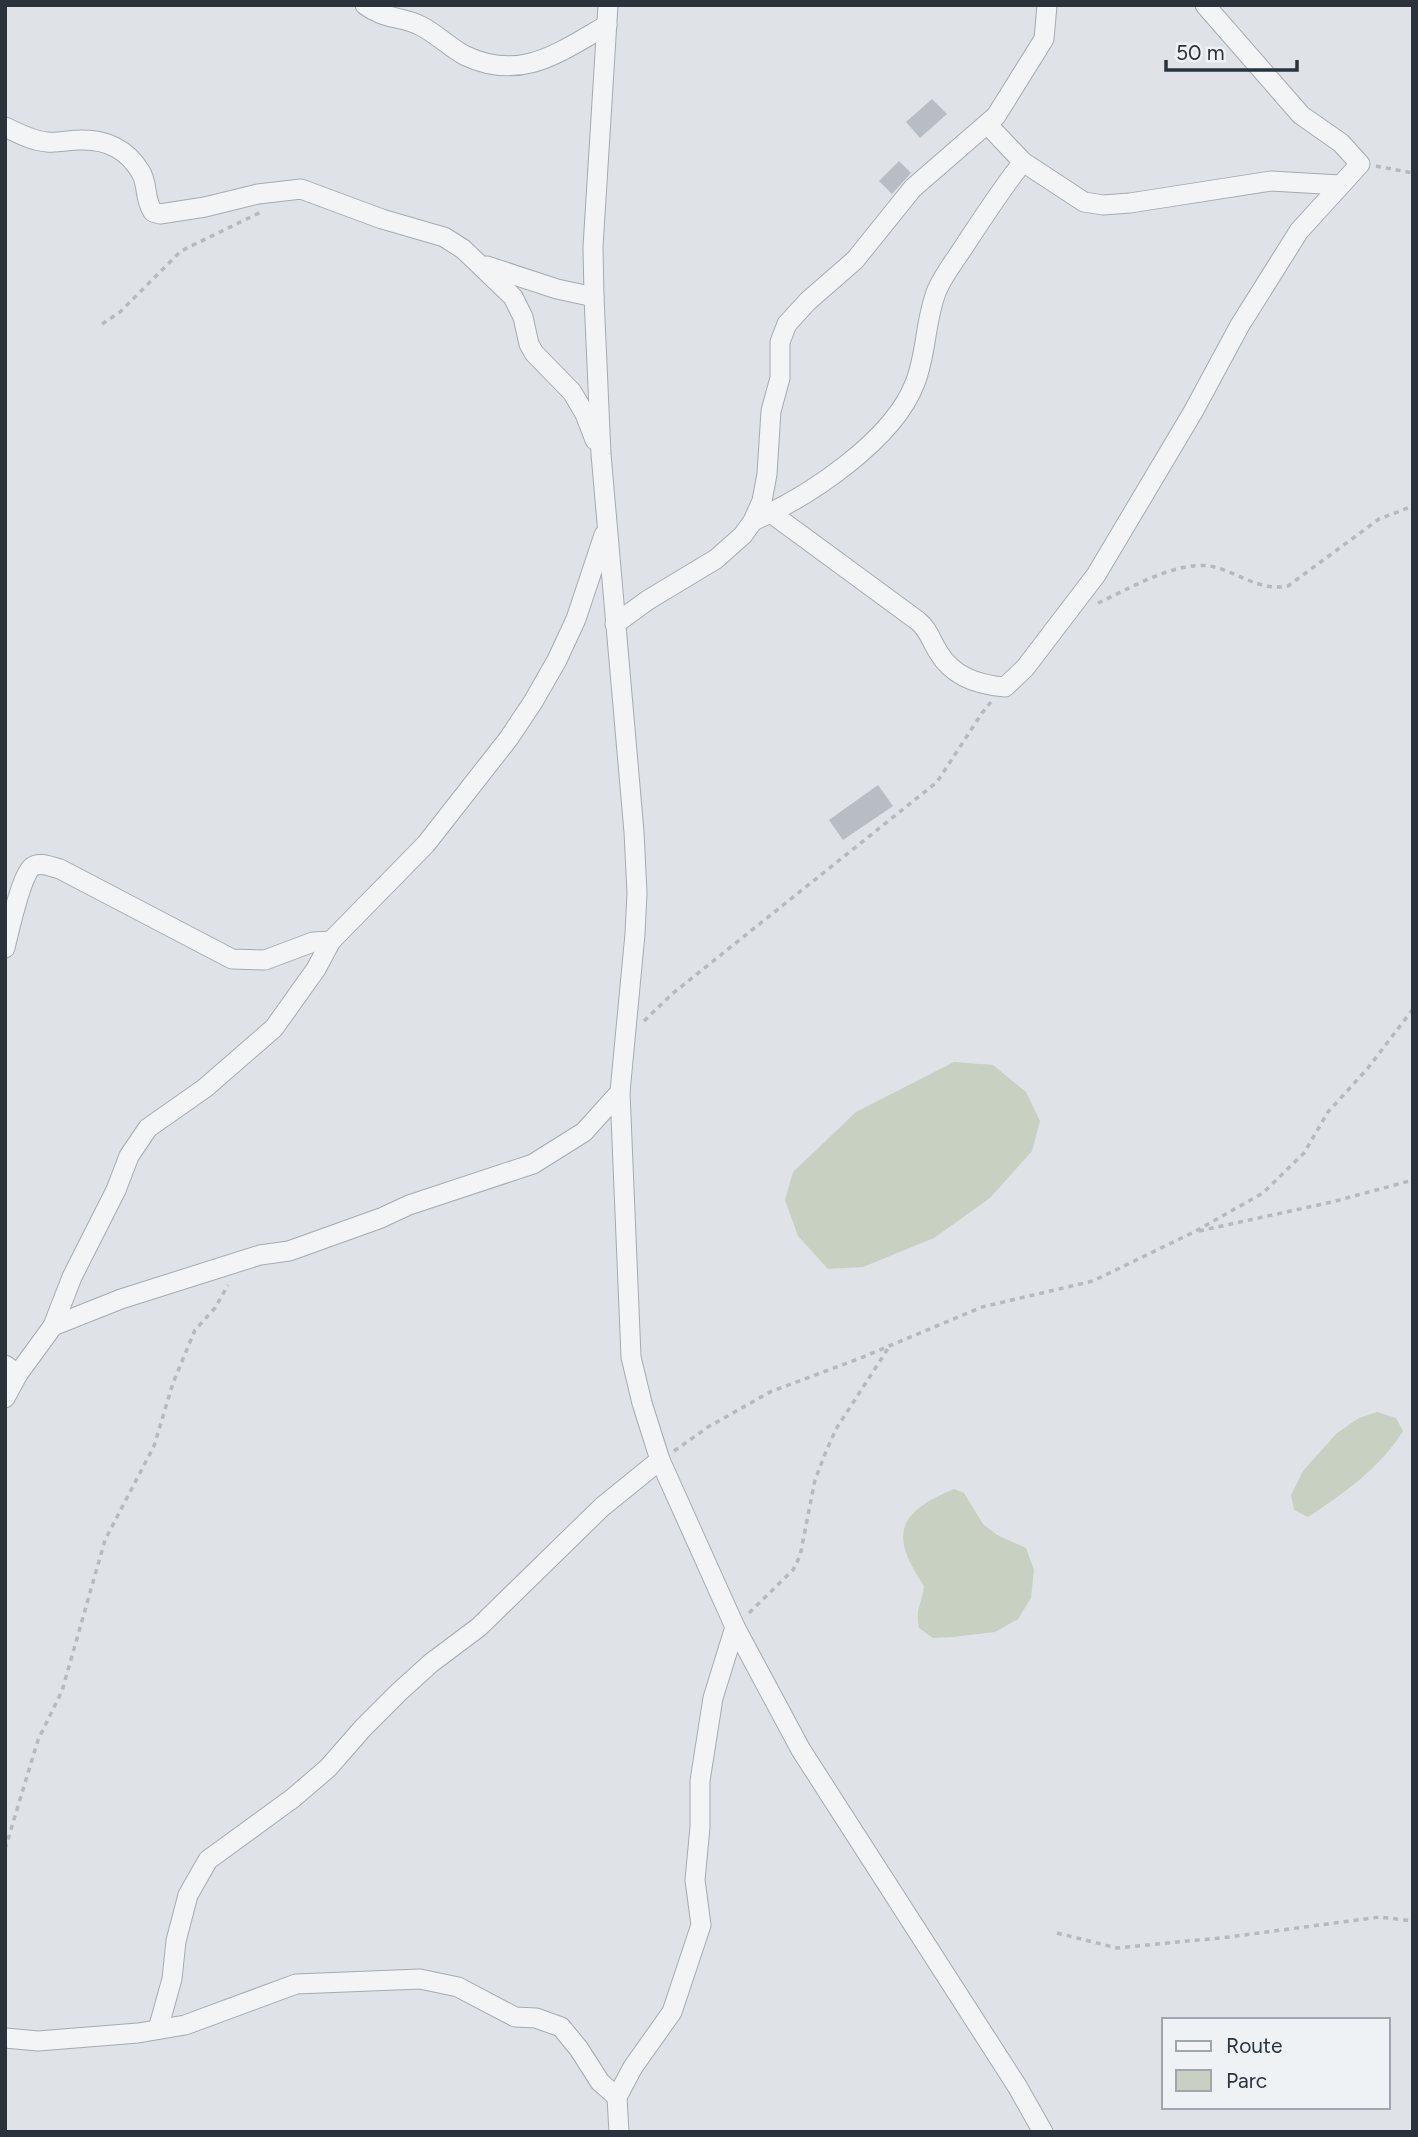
<svg xmlns="http://www.w3.org/2000/svg" width="1418" height="2137" font-family="Figtree,sans-serif">
  <rect width="100%" height="100%" fill="#dfe3e7"/>
  <g fill="#c7d0c1">
    <polygon points="954,1062 993,1065 1026,1092 1040,1121 1032,1151 990,1198 934,1238 863,1267 828,1269 798,1236 785,1200 793,1172 856,1112"/>
    <path d="M1377 1412 1396 1418 1403 1431C1380 1468 1344 1493 1308 1517L1294 1510 1291 1495 1303 1471 1337 1433 1359 1418Z"/>
    <path d="M954 1489 964 1493 983 1524 997 1535 1026 1548 1034 1570 1031 1598 1018 1619 995 1632 953 1637 933 1638 919 1628C915 1607 922 1605 924 1586 890 1536 896 1513 954 1489Z"/>
  </g>
  <g fill="#b7bdc3">
    <polygon points="932,99 947,114 920,138 906,122"/>
    <polygon points="899,161 911,173 892,194 879,181"/>
    <polygon points="878,785 893,806 843,840 829,820"/>
  </g>
  <g fill="none" stroke-linecap="round" stroke-linejoin="round">
    <defs>
      <g id="street">
        <path d="M365 5C385 20 402 16 421 26 437 34 450 48 466 56 521 82 560 52 607 25"/>
        <polyline points="608,5 593,247 594,297 601,454 634,832 637,893 635,934 620,1092 631,1357 642,1403 660,1460 735,1627 801,1750 1017,2086 1043,2132"/>
        <polyline points="988,125 1023,162"/>
        <path d="M5 127C18 133 32 141 47 142 58 143 69 140 80 140 105 139 127 149 140 171 149 184 143 197 153 212L160 214 205 207 258 194 301 189 382 219 444 237 463 249 513 297 523 317 529 344 534 353 572 392 585 414 595 440"/>
        <polyline points="487,266 557,289 594,297"/>
        <path d="M771 513 918 621C929 630 931 641 939 653 953 677 979 685 1005 687L1025 668 1096 575 1193 412 1240 325 1299 231 1360 164 1341 143 1301 115 1205 5"/>
        <path d="M753 521C808 497 893 441 915 383 927 353 925 319 937 290 944 274 956 259 965 245 984 216 1002 188 1023 162L1084 202 1103 205 1130 203 1271 181 1340 185"/>
        <polyline points="615,624 648,600 716,559 743,535 753,521 762,501 767,474 771,411 780,378 780,342 787,324 808,301 855,260 913,188 996,116 1044,39 1047,5"/>
        <path d="M5 948C8 935 22 873 32 867 40 861 51 867 60 869L232 959 265 960 313 942 331 941"/>
        <polyline points="53,1326 72,1277 116,1190 129,1156 148,1128 205,1088 274,1028 316,969 331,941 426,844 509,738 533,702 557,660 576,619 604,535"/>
        <polyline points="5,1365 18,1374 53,1326 121,1299 260,1255 289,1251 381,1218 409,1205 533,1164 584,1132 620,1092"/>
        <polyline points="5,1398 18,1374"/>
        <polyline points="158,2029 172,1979 176,1941 188,1895 208,1860 293,1798 328,1768 363,1728 399,1692 431,1663 479,1627 602,1507 660,1460"/>
        <polyline points="5,2038 38,2041 138,2033 185,2025 296,1984 420,1979 458,1987 515,2017 536,2018 561,2027 579,2049 600,2082 617,2097"/>
        <polyline points="619,2132 617,2097 633,2067 672,2012 701,1925 695,1880 700,1827 700,1781 713,1698 735,1627"/>
      </g>
    </defs>
    <use href="#street" stroke="#a5abb0" stroke-width="21"/>
    <g stroke="#b6babe" stroke-width="3.5" stroke-dasharray="5 5" stroke-linecap="butt">
      <polyline points="1376,166 1413,173"/>
      <polyline points="102,324 120,312 181,251 261,212"/>
      <path d="M1098 603C1129 589 1175 561 1210 566 1237 571 1259 592 1288 586L1379 519 1413 506"/>
      <polyline points="644,1021 672,994 937,782 982,713 991,702"/>
      <polyline points="1199,1231 1332,1202 1413,1180"/>
      <polyline points="674,1451 708,1427 770,1392 863,1357 982,1307 1093,1281 1194,1232 1263,1193 1304,1153 1328,1112 1368,1068 1413,1009"/>
      <polyline points="749,1613 793,1570 800,1556 815,1480 825,1454 836,1429 889,1347"/>
      <polyline points="5,1849 38,1740 62,1691 105,1540 154,1446 173,1383 195,1330 215,1308 228,1285"/>
      <polyline points="1057,1933 1117,1948 1229,1937 1380,1917 1413,1921"/>
    </g>
    <use href="#street" stroke="#f2f4f6" stroke-width="19"/>
  </g>
  <rect width="1418" height="2137" fill="none" stroke="#2a333c" stroke-width="14"/>
  <rect x="1162" y="2018" width="228" height="91" fill="#eff2f5" stroke="#a0a6ab" stroke-width="2"/>
  <rect x="1176" y="2041" width="35" height="10" fill="#f2f4f6" stroke="#a0a6ab" stroke-width="2"/>
  <text x="1226" y="2053" font-size="21" fill="#2a333c">Route</text>
  <rect x="1176" y="2070" width="35" height="21" fill="#c7d0c1" stroke="#a0a6ab" stroke-width="2"/>
  <text x="1226" y="2088" font-size="21" fill="#2a333c">Parc</text>
  <path d="M1166 60v10h131v-10" fill="none" stroke="#2a333c" stroke-width="3.5"/>
  <text x="1176" y="60" font-size="21" fill="#2a333c" stroke="#eff2f5" stroke-width="5" paint-order="stroke">50 m</text>
</svg>
